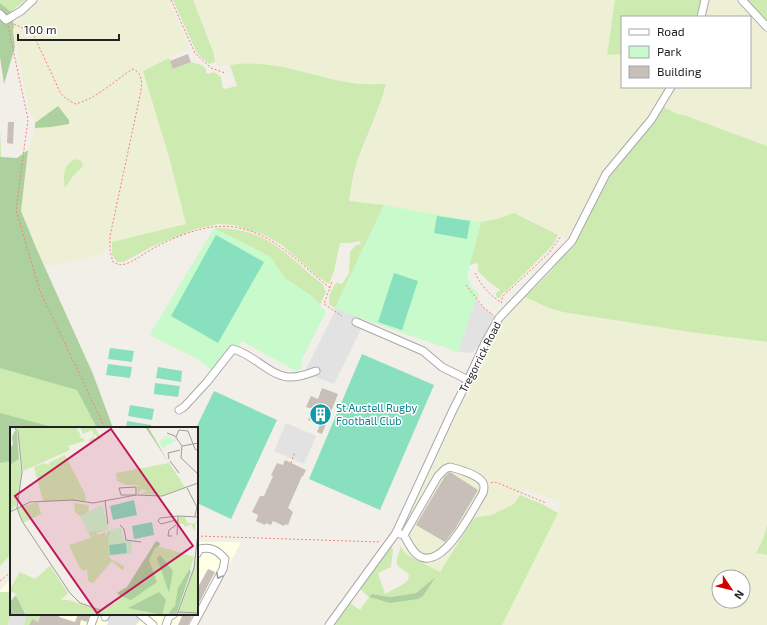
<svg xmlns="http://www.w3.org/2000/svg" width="767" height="625" font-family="'Exo 2',sans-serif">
  <rect width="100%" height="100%" fill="#f2efe9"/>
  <polygon fill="#ffffe5" points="197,542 241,542 198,625 0,625 0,590 11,579 11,614 197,614"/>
  <g fill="#eef0d5" fill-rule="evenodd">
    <path d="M40 0H168L187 41 188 49 144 71 169 157 186 224 112 242 101 255 44 267 21 211 28 150 35 128 51 127 69 124 58 106 35 123 30 112 13 30 17 21ZM77 159 83 166 73 176 68 184 69 162Z"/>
    <polygon points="193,0 615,0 607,55 622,54 622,87 666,87 648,118 611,162 603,175 578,221 566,238 541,227 524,217 497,219 481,222 384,205 348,201 353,178 358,160 374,123 386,85 346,82 290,68 269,65 247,63 219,66 216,64 214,54"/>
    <polygon points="709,0 736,0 767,34 767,146 684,115 677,114 662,106 675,87 750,87 750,17 706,17"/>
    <path d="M525 297 549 308 563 312 767 342V525L763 539 756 553 767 555V625H502L562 503 525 489 514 504 492 515 478 517 470 523 440 572 407 555 400 530 439 453 464 399 470 395V388L480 362 490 341 505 319ZM719 577H743V601H719Z"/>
  </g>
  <g fill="#cdebb0" fill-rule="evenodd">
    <polygon points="0,0 25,0 11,12 0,3"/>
    <polygon points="173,0 193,0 214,54 215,62 209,64 201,57 196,51"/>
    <polygon points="615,0 701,0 696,17 622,17 622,54 607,55"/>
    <polygon points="747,0 767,0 767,22"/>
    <path d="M169 58 174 69 191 62 202 65 206 69V73L209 74 214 72 221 77 222 86 224 89 237 86 230 65C275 59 304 74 346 82 359 85 373 84 386 84 379 111 367 134 358 159 353 173 351 187 349 201L384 205 335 308 330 305C327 299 331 289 336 283L342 284 349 273 350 252 356 245 361 244 360 241 350 243H340L334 271 329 284 318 277 282 245 264 235 233 225 219 224 196 229 151 247 124 262H117L112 255V242L186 224 169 157 143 71Z"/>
    <polygon points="662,106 677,114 684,115 767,146 767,342 690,332 563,312 549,308 525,297 551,271 579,235 609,178"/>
    <polygon points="0,128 2,174 100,428 11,428 11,554 0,566"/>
    <path d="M77 159 81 161 83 166 73 176 65 188C63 175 63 163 77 159Z"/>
    <polygon points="514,213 558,235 553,245 507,291 503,293 500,298 496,297 496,293 500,290 488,281 478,271 478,264 475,263 469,266 481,222 497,219"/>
    <path d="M214 228C260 228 279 246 311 275 315 279 320 281 323 285L326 292 320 305 314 298 285 278 277 268Z"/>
    <path d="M520 495 542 504 558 513 502 625H333L350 603 360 610 369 597 360 589 391 546 393 550 391 567 378 573 385 594 402 585 408 580 409 575C406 571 401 569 398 566 394 559 401 553 400 546L407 555 440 572 473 519 478 517 492 515 514 504ZM436 578 423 596 377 600 372 594 391 597 416 593Z"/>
    <polygon points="767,525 767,555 756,553 763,539"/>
    <polygon points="11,590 11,613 8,625 0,625 0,592 8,592"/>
    <polygon points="25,614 41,614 38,622 32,619 29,625 24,625"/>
  </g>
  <g fill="#add19e">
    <polygon points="0,3 11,12 14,26 13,30 15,47 4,84 0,57"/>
    <polygon points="58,106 69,120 69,124 51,127 35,128 35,123"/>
    <polygon points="28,150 21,211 37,250 93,374 113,428 97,428 77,390 0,368 0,157 17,158"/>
    <polygon points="0,413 56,428 11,428 11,461 0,463"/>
    <polygon points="436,577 423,596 418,599 390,603 369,597 372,594 391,597 416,593"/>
  </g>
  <g fill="#c8facc">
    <polygon points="384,205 481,222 467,276 471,286 479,294 458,352 362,319 335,308"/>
    <polygon points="214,228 271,257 285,278 314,298 326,312 301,361 302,369 296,371 242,341 238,348 214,372 196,358 155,338 150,334"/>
  </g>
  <g fill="#88e0be">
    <polygon points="437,216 470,221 467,239 434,233"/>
    <polygon points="216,235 264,262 218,343 171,316"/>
    <polygon points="394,273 418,281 402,330 378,322"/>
    <polygon points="110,348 134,351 132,362 108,359"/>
    <polygon points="362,354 434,385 380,510 309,479"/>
    <polygon points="108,364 132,367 130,378 106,375"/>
    <polygon points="158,367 182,371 181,382 156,378"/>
    <polygon points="155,383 180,386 178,397 154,394"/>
    <polygon points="214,391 277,420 231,519 197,503 196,428"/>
    <polygon points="130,405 154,409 152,420 128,416"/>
    <polygon points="127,421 151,425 151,428 126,428"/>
  </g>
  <g fill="#e2e2e2">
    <polygon points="476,299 484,308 495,316 494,319 479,345 472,353 458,352"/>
    <polygon points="335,308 362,319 360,331 334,384 308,374 306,369 334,313"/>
    <polygon points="286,423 316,436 304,464 274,451"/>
    <polygon points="11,613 25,614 24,625 8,625"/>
    <polygon points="110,614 140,614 143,615 138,623 136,624 137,625 107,625"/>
  </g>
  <g fill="#c7bfb8">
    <polygon points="188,54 191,62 173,69 170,61"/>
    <polygon points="8,122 14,122 13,144 7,143"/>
    <polygon points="322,388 338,394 322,434 317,432 320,425 308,420 313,409 306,407 311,396 318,399"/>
    <polygon points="285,460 306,470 303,476 302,476 288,508 293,512 288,525 285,524 284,526 273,521 271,525 266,523 265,525 256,521 258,515 252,512 260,496 264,496 273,476 271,475 277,463 283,465"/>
    <polygon points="450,472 478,490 455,529 445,542 416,525 445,476"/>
    <polygon points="208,569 215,572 197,607 197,589"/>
    <polygon points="41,614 60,614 59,617 75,622 78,614 90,614 87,622 81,620 80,625 29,625 32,619 38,622"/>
    <polygon points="183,614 193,614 188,625 178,625"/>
  </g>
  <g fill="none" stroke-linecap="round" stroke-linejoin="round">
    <defs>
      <g id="minor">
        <polyline points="742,0 767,27"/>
        <polyline points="0,14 6,20 21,11 33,0"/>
        <polyline points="701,17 705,0"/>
        <polyline points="356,322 423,351 442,367 468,380"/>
        <path d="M179 410 184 407 207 382 233 349C253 354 269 375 288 377 298 378 307 374 316 371"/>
        <path d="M396 533 404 535 438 476 445 469 450 467C458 469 479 475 483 483 485 486 484 489 483 493 473 509 445 567 421 557 413 554 408 542 404 535"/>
        <polyline points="140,614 153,625"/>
        <polyline points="105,617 106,614"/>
        <polyline points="91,625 95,614"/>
        <polyline points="166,625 169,617 174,614"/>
        <path d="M193 625 223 569 225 559C218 551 211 546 200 549L197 554"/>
        <polyline points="329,625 396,533 453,410 468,380 485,343 499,318 572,241 606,174 651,120 671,87"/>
      </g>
    </defs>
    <use href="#minor" stroke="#a9a9a9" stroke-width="9"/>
    <g stroke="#fa8072" stroke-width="1" stroke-dasharray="2 2" stroke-linecap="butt">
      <polyline points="171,0 195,53 211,68 225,73"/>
      <path d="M14 24 31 32 35 38 60 92 64 97 75 104C95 99 111 84 128 72L133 69C147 75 140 94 138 105L110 236V251L113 262C117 264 121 266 125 264 135 261 143 254 152 249 174 237 207 223 233 227 273 232 300 264 330 288"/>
      <polyline points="8,26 28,119 16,210 40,291 105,428"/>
      <path d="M475 273C481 285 489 295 501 302"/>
      <polyline points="332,282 324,304 342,316"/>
      <polyline points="466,285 484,308 493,315"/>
      <polyline points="502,303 501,302 503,296 549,253 561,236"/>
      <polyline points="291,463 295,452"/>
      <polyline points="491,483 494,482 498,483 546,503"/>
      <polyline points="197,536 380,542"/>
      <polyline points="0,581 11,572"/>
    </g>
    <use href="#minor" stroke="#fff" stroke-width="7"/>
  </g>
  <defs><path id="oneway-chevron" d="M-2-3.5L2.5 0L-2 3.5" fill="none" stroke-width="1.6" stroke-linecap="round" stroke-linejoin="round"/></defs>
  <use stroke="#9c9c9c" href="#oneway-chevron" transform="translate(219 576) rotate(118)"/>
  <defs>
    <symbol id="building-disc" viewBox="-11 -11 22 22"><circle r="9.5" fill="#0f9aa8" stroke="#fff"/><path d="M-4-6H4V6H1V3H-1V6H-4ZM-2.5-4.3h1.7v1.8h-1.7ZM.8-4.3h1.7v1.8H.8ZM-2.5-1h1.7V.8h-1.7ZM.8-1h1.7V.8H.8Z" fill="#fff"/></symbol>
  </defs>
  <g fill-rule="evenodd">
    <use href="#building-disc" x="308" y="402" width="25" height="25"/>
  </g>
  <g text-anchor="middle" stroke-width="3" stroke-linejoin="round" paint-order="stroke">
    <g font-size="11" fill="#222" stroke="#fff">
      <text transform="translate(480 357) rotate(-63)" y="4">Tregorrick Road</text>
    </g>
    <g font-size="11" fill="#0d838f" stroke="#fff" text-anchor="start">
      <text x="336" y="412">St Austell Rugby<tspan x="336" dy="13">Football Club</tspan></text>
    </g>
  </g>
  <g transform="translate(10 427)">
    <rect width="188" height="188" fill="#f2efe9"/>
    <path d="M5 0H66L71 9 69 11H73L75 14 58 19 60 23 13 44 8 6ZM70 0H85L91 12 78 15 83 9 84 12 87 11 86 7 84 9 82 3 73 7ZM55 28 75 67 76 74H33L24 40 34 36 38 38 40 35ZM9 32 11 45 9 67 6 79 0 84V36ZM159 36 175 60 152 68 129 67 137 64 132 62 128 67 127 58H116L107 54 106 46ZM28 75 31 87 13 96 8 81ZM64 76 79 78 78 86 70 89 65 85ZM175 89 177 96 184 97 185 95V104L181 97 175 100 173 97H167L168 90ZM99 102 86 106 88 108 95 105 96 110 97 105 100 104 99 129 97 126 101 132 114 139V142L112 143 102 134 83 156 78 154 77 142 73 144 70 141 59 118 81 111 78 105ZM148 119 184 130 166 188H90L91 183 100 176 104 177 114 167 144 121ZM188 126 187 188H168L185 138ZM40 139 58 166 51 173H59L88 183V188H17L5 169 6 167 0 164 1 160 10 145 25 152Z" fill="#cdebb0"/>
    <path d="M135 0H138L159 36 142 10ZM5 3 7 6 9 32 1 37 0 20 3 18 2 10ZM146 114 151 117 145 121 139 133 147 155 121 173 111 169 107 166 117 160ZM150 128 163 144 159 166 147 131ZM179 143 181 144 166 188H160L159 185 165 179 168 161ZM149 165 156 173 152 188 118 181ZM5 169 7 171 16 188H0V175Z" fill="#add19e"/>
    <path d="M156 9 166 13 153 21 148 14 150 15ZM92 78 99 102 78 105 70 89ZM111 100 113 112 121 114 122 127 99 129 98 117 100 103Z" fill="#c8facc"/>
    <path d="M124 73 127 88 103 93 100 79ZM142 95 144 108 124 112 122 99ZM116 116 117 126 100 128 99 118Z" fill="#88e0be"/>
    <path fill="none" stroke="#9f9d99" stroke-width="1" d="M4 0 8 5 12 45 7 81 12 94 60 166 70 176 90 183 89 188M157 6 165 9 172 19 188 16M166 10 169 3 178 4 185 22 188 24M172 19 171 31 188 47M159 32 158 26 170 23M160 34 169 46M177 61 187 80 185 89M126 67V60L109 61 111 68H126M95 74 98 97M0 85 20 75 63 73 83 76 126 68 152 69 188 56M151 97 148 94 150 91 168 89M151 97 166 93M110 98 114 102 116 113 131 115M167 108 168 89 188 90M162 109H158L159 103 166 98M168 185 188 186M167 188 184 141 188 106"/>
    <path fill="#c2185b" fill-opacity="0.15" stroke="#c2185b" stroke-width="2" d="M101 2 183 119 87 186 5 69Z"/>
    <rect width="188" height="188" fill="none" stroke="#222" stroke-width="2"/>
  </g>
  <rect x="621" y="16" width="130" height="72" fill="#ffffff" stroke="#a7a7a7"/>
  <rect x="629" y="29" width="20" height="6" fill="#ffffff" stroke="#a7a7a7"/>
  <text x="657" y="36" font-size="12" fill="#222222">Road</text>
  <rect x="629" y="46" width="20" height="12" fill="#c8facc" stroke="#a7a7a7"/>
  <text x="657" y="56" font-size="12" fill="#222222">Park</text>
  <rect x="629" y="66" width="20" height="12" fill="#c7bfb8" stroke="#a7a7a7"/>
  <text x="657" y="76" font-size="12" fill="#222222">Building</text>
  <g transform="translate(731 589) rotate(125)"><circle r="19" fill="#ffffff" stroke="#a7a7a7"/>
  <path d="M0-3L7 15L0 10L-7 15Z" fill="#d40000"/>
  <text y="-6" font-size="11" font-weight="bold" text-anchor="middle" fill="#222222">N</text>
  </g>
  <path d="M18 34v6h101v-6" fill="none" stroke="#222222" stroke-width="2"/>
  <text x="24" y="34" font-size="12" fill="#222222" stroke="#ffffff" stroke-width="3" paint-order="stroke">100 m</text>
</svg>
